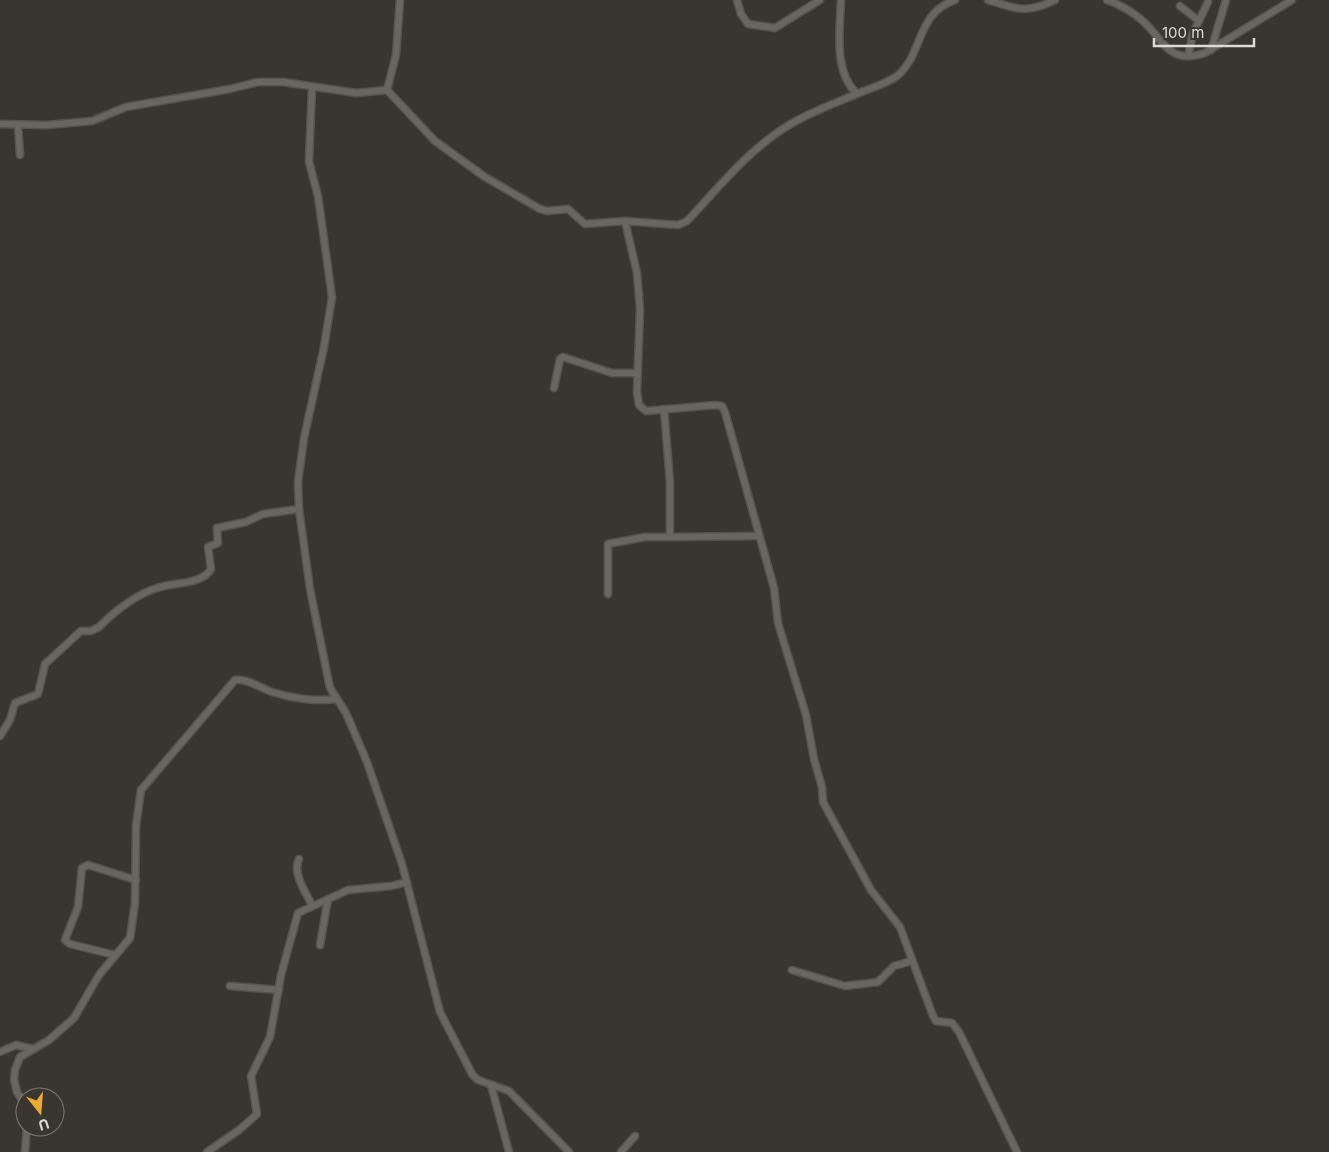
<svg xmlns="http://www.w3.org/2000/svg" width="1329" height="1152" font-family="Inter,sans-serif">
  <rect width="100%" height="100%" fill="#38362f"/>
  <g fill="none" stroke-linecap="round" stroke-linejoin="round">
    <defs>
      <g id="street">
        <polyline points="737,0 741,14 748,24 775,28 820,0"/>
        <path d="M841 0C840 30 833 71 857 94"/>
        <path d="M988 0C1016 9 1027 14 1055 0"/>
        <path d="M1107 0C1121 5 1133 12 1144 22 1165 42 1169 65 1205 53L1292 0"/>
        <polyline points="1180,6 1199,21"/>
        <polyline points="1211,50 1226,0"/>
        <polyline points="1188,56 1193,33 1208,2"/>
        <polyline points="312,87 309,162 318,196 332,297 324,347 304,438 298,482 299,509 310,589 330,688 346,713 367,762 402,864 440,1012 472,1074 478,1080 509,1091 569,1152"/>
        <polyline points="387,90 396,55 400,0"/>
        <path d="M0 124 47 125 92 121 126 107 230 89 258 82H283L356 93 387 90 435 141 485 177 540 209 547 211 568 209 585 224 625 221 678 225 687 221C721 185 752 145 796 121 816 110 838 102 859 93 871 88 886 84 897 76 924 54 915 14 955 0"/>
        <polyline points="18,125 20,155"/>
        <polyline points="625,221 637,273 640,309 637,392 639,405 646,411 715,405 722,406 725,412 774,588 778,623 806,715 814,759 822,787 823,802 871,890 900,927 933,1016 936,1021 952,1023 959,1032 1017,1152"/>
        <polyline points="554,388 560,359 563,357 612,373 637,373"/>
        <polyline points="670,537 759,536"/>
        <polyline points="608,594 608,544 645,537 670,537 670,482 664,409"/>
        <path d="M0 736 10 720 15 703 38 694 45 664 81 631H91L99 627C115 611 135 595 157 588 173 582 202 585 211 569L208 547 218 543 217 528 246 522 263 514 299 509"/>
        <path d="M299 859C292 873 306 893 312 905"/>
        <polyline points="320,945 328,899"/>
        <polyline points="115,955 70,944 65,940 78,907 82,868 88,865 136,880"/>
        <polyline points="792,970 845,986 878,982 894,966 912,961"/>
        <polyline points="230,986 279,990"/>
        <polyline points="0,1052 16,1045 33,1049"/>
        <polyline points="491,1085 509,1152"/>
        <path d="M25 1105 17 1092 14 1080 15 1070 20 1057 49 1040 74 1018 99 975 130 938 135 903 136 826 141 790 235 680C246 678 261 688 272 692 291 698 316 702 335 699"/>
        <polyline points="25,1152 27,1127"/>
        <polyline points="207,1152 239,1130 257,1114 251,1076 270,1037 281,975 298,913 348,890 391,886 407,882"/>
        <polyline points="621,1152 635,1136"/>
      </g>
    </defs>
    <use href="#street" stroke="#54534c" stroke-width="9"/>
    <use href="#street" stroke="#68675f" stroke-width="6"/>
  </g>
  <g transform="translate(40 1112) rotate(163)"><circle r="24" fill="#38362f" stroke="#797871"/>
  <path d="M0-4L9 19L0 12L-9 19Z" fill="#eba939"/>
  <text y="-8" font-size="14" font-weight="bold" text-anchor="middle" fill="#dbdad5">U</text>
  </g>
  <path d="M1154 38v8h100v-8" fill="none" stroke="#dbdad5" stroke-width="2.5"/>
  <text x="1162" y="38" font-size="15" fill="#dbdad5" stroke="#38362f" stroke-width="4" paint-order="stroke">100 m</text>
</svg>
